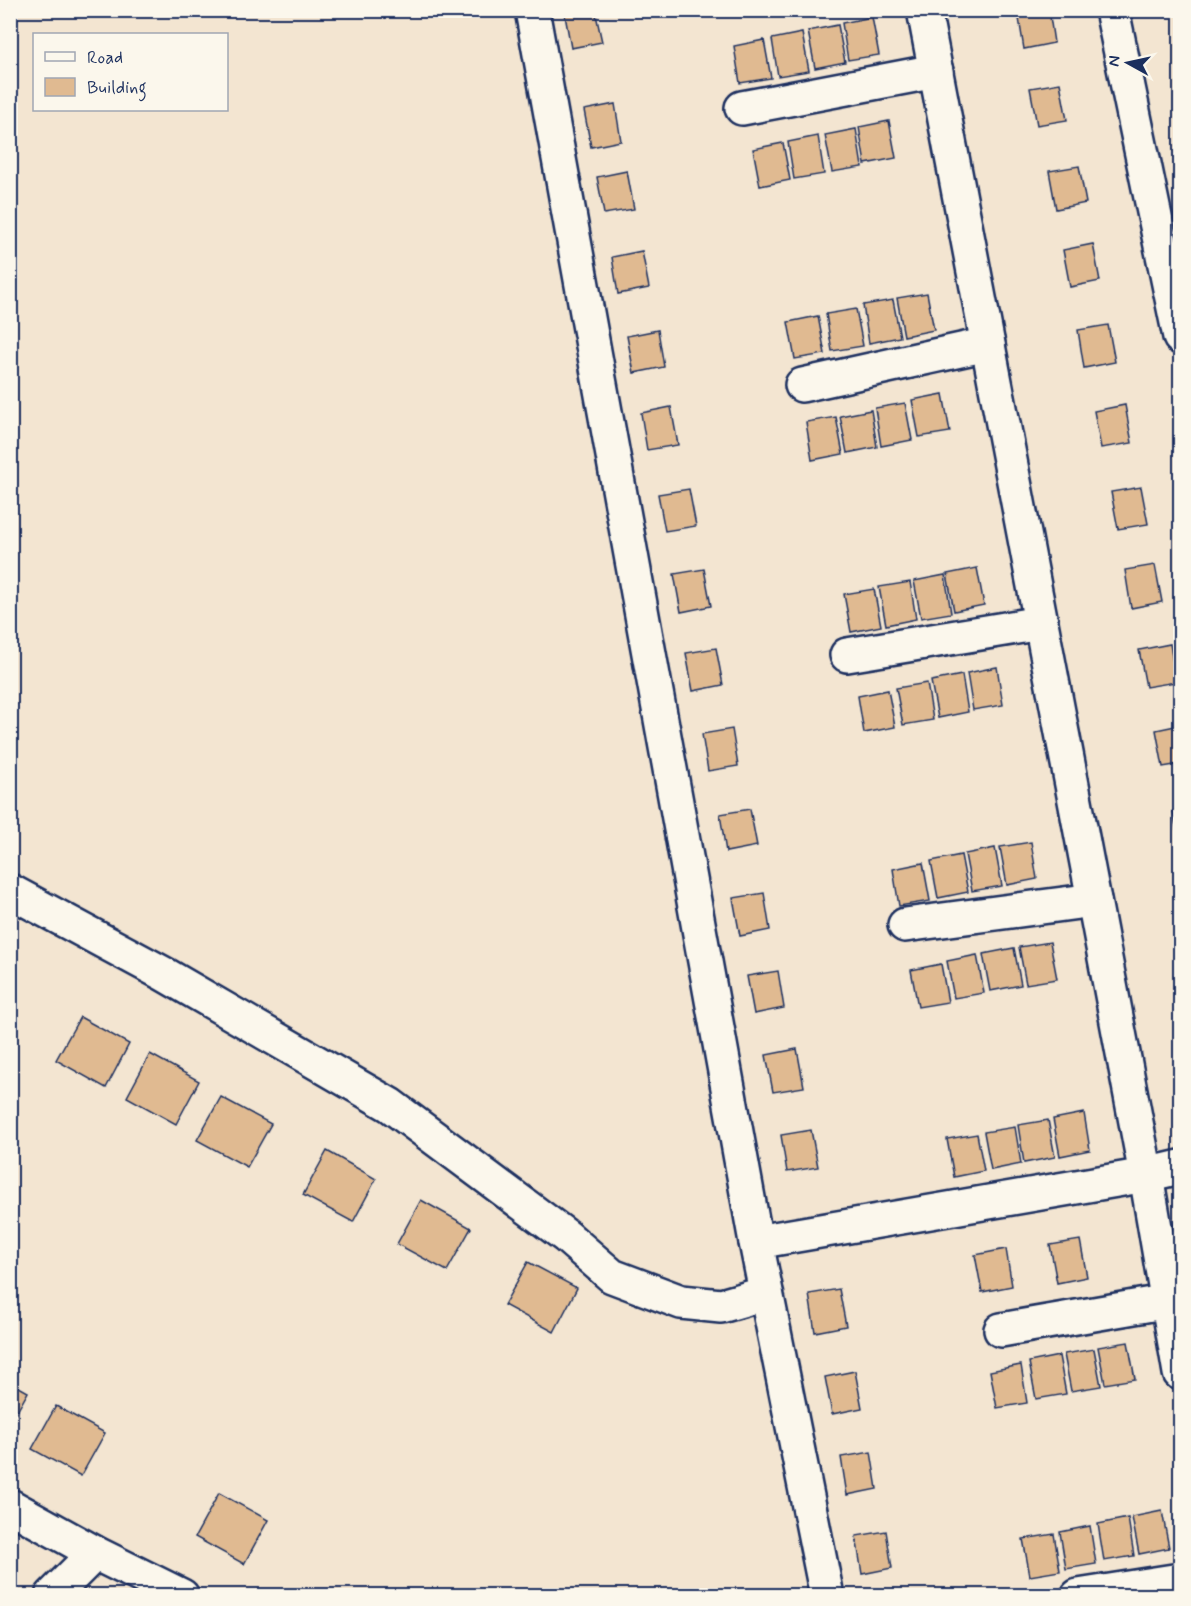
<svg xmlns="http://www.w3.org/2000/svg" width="1191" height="1606" font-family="Mynerve,sans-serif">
  <rect width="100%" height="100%" fill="#f3e5d1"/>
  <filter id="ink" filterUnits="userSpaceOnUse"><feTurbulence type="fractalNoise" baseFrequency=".0167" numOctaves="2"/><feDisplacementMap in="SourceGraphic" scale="12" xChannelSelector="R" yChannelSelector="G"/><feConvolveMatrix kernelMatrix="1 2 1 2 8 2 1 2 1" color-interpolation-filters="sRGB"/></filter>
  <g filter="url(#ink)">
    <g fill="#e0ba91" stroke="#1b2f5e" stroke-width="1.5">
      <polygon points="564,10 595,10 602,42 571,48"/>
      <polygon points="1024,10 1049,10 1054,43 1024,49 1018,12"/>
      <polygon points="872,17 879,55 848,60 842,23"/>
      <polygon points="838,25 845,62 815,68 808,31"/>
      <polygon points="802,33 809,71 778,76 772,39"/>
      <polygon points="764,40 771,78 740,83 734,46"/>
      <polygon points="1060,83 1067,120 1037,125 1030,88"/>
      <polygon points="615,104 621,141 591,147 584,110"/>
      <polygon points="889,121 896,158 865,164 859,127"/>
      <polygon points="856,129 862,167 832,172 825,135"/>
      <polygon points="818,136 824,174 794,179 788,142"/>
      <polygon points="783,143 790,180 760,186 753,149"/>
      <polygon points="1079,166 1086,203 1056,209 1049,171"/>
      <polygon points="627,171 634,209 604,214 597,177"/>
      <polygon points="1093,244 1100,281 1070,287 1063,250"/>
      <polygon points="642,251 649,288 618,294 612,257"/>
      <polygon points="927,293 934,330 904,336 897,298"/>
      <polygon points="893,300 900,337 869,343 863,305"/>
      <polygon points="856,309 863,346 832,351 826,314"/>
      <polygon points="818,316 825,354 795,359 788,322"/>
      <polygon points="1108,325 1115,362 1084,368 1078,330"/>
      <polygon points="658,330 664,367 634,373 627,336"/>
      <polygon points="943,394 950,432 919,437 912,400"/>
      <polygon points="905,403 912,440 881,446 875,408"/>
      <polygon points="1125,405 1132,443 1101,448 1094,411"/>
      <polygon points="671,407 678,445 647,450 641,413"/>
      <polygon points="871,410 877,447 847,453 840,416"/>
      <polygon points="836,417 843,454 812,460 806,422"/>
      <polygon points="1141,487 1148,524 1118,529 1111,492"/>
      <polygon points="689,489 696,526 665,531 658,494"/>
      <polygon points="1155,565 1162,602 1131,608 1125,570"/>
      <polygon points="977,568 984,605 954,611 947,574"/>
      <polygon points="704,569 711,606 681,612 674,574"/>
      <polygon points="945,575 951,613 921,618 914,581"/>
      <polygon points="910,582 916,619 886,625 879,587"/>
      <polygon points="874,589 881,626 851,632 844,594"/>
      <polygon points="1170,644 1176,682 1146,687 1139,650"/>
      <polygon points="716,648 723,685 693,691 686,653"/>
      <polygon points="997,667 1003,705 973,710 967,673"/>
      <polygon points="962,675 968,712 938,718 931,681"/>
      <polygon points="927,683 933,720 903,725 896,688"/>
      <polygon points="888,690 895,727 864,733 858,696"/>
      <polygon points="1180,725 1180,764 1163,767 1156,730"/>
      <polygon points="732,729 738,766 708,771 702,734"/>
      <polygon points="750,809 757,846 726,852 720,814"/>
      <polygon points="1180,810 1180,848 1173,811"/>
      <polygon points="1031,842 1037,879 1007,885 1000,847"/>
      <polygon points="995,848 1002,886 972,891 965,854"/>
      <polygon points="961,855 968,892 938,898 931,861"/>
      <polygon points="923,863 930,901 899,906 893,869"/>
      <polygon points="764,893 770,930 740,936 733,898"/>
      <polygon points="1050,942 1057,979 1026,984 1019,947"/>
      <polygon points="1014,948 1021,985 990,991 983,954"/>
      <polygon points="977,955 984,993 954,998 947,961"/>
      <polygon points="941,964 948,1002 918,1007 911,970"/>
      <polygon points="778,971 784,1008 754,1014 747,976"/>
      <polygon points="80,1017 129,1044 106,1088 56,1060"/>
      <polygon points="797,1049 804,1087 773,1092 766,1055"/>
      <polygon points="150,1054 199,1081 176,1124 127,1097"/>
      <polygon points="221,1097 271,1124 247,1167 197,1140"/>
      <polygon points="1084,1113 1090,1150 1060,1156 1053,1119"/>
      <polygon points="1048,1120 1055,1157 1024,1163 1018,1125"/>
      <polygon points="1015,1127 1021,1164 991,1170 984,1132"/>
      <polygon points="811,1130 818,1167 787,1172 781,1135"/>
      <polygon points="977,1134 984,1171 954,1177 947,1139"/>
      <polygon points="327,1151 376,1179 353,1222 303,1195"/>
      <polygon points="421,1200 471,1228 447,1271 397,1244"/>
      <polygon points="1080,1240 1087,1277 1057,1283 1050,1245"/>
      <polygon points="1006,1249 1012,1286 982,1292 975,1255"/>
      <polygon points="528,1262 577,1288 554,1332 504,1305"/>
      <polygon points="839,1289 846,1326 815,1332 809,1294"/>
      <polygon points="1128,1342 1135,1379 1105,1384 1098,1347"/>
      <polygon points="1094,1349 1101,1386 1071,1391 1064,1354"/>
      <polygon points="1059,1356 1066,1394 1036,1399 1029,1362"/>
      <polygon points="1021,1365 1027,1403 997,1408 990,1371"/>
      <polygon points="855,1371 862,1408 832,1414 825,1377"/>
      <polygon points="10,1382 28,1392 10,1424"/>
      <polygon points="56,1406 105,1433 81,1476 32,1449"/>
      <polygon points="871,1452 877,1489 847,1495 841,1457"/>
      <polygon points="219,1493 268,1520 244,1564 195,1537"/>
      <polygon points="1162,1511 1169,1548 1139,1554 1132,1517"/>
      <polygon points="1128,1518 1134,1556 1104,1561 1098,1524"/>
      <polygon points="1090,1526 1096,1564 1066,1569 1060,1532"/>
      <polygon points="886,1531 892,1568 862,1574 856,1536"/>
      <polygon points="1054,1534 1060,1571 1030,1576 1023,1539"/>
    </g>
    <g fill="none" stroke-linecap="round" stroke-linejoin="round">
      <defs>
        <g id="minor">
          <polyline points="532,10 756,1242 827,1596"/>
          <polyline points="924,10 1094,900 1146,1175 1180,1373"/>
          <polyline points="1112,10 1180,337"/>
          <polyline points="742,108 936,71"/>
          <polyline points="802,385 988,344"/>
          <polyline points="847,655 1041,623"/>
          <polyline points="10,891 164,974 390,1105 566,1236 612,1276 681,1302 721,1306 766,1293"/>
          <polyline points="905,925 1094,900"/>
          <polyline points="756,1242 1146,1175 1180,1167"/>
          <polyline points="1001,1330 1169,1301"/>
          <polyline points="10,1506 95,1553 182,1596"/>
          <polyline points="52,1596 95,1553"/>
          <polyline points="1078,1596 1180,1580"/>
        </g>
      </defs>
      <use href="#minor" stroke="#1b2f5e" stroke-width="38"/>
      <use href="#minor" stroke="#fbf7ec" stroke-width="33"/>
    </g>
  </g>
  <rect width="1191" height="1606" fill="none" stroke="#fbf7ec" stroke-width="36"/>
  <rect x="18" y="18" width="1155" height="1570" fill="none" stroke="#1b2f5e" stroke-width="2" filter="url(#ink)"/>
  <rect x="33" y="33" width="195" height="78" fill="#fbf7ec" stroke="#a1a7b3" stroke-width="1.5"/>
  <rect x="45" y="52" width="30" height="9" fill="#fbf7ec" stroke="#a1a7b3" stroke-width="1.5"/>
  <text x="87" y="63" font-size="18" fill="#1b2f5e">Road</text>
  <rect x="45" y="78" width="30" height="18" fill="#e0ba91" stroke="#a1a7b3" stroke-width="1.5"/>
  <text x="87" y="93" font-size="18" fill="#1b2f5e">Building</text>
  <g transform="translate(1128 63) rotate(278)" stroke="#fbf7ec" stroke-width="4.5" paint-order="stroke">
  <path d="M0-4.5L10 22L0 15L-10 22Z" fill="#1b2f5e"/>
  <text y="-9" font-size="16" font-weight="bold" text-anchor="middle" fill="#1b2f5e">N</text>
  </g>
</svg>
